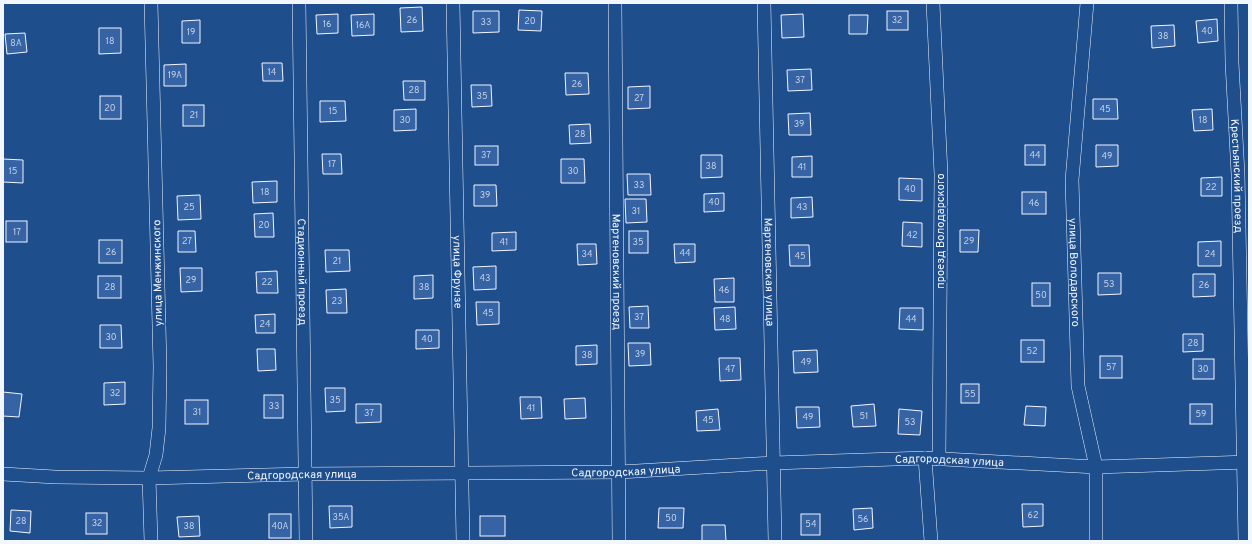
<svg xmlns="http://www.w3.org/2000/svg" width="1252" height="544" font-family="Overpass,sans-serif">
  <rect width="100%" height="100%" fill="#1f4e8c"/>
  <g fill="#3563a3" stroke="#f2f6ff">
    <polygon points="422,7 423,31 401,32 400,8"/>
    <polygon points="519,10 542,11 541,31 518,30"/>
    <polygon points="473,11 499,11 499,32 473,33"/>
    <rect x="887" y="11" width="21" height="19"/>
    <polygon points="338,14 338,33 317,34 316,15"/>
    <polygon points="374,14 374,35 352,36 351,15"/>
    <polygon points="803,14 804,37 782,38 781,15"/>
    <polygon points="849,15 868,15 867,34 849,34"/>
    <polygon points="1217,19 1218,41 1198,43 1196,21"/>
    <polygon points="200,20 200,43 182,43 182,21"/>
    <polygon points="1174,25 1175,46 1152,48 1151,26"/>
    <polygon points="99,28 121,28 121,53 99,54"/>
    <polygon points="25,33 27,52 7,54 5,34"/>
    <polygon points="262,63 282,63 283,81 263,81"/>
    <polygon points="186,64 186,86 164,86 164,65"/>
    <polygon points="811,69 812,90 788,91 787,70"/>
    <polygon points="565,73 588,73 589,94 566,95"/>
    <polygon points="403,81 425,81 425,100 404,100"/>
    <polygon points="471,85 491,85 492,106 472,107"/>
    <polygon points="650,86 650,108 628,109 628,87"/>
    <rect x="100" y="96" width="21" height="23"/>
    <polygon points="1093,99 1117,99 1118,119 1093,119"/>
    <polygon points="320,101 345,101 346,121 320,122"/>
    <rect x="183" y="105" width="21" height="21"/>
    <polygon points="416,109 416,130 394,131 394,110"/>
    <polygon points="1212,109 1213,130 1194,131 1192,110"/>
    <polygon points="810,113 811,135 789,135 788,114"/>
    <polygon points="590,124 591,143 570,144 569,125"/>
    <rect x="1025" y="145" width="20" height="20"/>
    <polygon points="1096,145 1118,145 1118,166 1096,167"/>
    <rect x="475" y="146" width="23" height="19"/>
    <polygon points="322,154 341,154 342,174 323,174"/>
    <polygon points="701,155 722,155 722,177 701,178"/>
    <polygon points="812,156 812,177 792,177 792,157"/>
    <polygon points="3,159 23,160 23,183 3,182"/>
    <polygon points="561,159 584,159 585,183 561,183"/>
    <polygon points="627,174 650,174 651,195 628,195"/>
    <polygon points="1222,177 1222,196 1201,196 1201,178"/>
    <polygon points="899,178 922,179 922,201 899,200"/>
    <polygon points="277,181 277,202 253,203 252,182"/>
    <polygon points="474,185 496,185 497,206 474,206"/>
    <rect x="1022" y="192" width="24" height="22"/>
    <polygon points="724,193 724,211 704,212 704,194"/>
    <polygon points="200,195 201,219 178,220 177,196"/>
    <polygon points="812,197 813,217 791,218 791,198"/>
    <polygon points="625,199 646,199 647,222 626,223"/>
    <polygon points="273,213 274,237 255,237 254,214"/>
    <rect x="6" y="221" width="21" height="21"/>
    <polygon points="903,222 922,223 922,247 902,246"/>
    <polygon points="960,230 979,230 978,252 960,252"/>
    <polygon points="178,231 195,231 196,252 178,252"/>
    <rect x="629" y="231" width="19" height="22"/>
    <polygon points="516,232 516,250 492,251 492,233"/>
    <rect x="99" y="240" width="23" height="23"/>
    <polygon points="1221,241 1221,266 1198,266 1198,242"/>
    <polygon points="577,244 596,244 597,264 578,265"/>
    <polygon points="674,244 695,244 695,262 675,263"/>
    <polygon points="789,245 809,245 810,266 790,266"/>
    <polygon points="325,250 349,250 350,271 326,272"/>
    <polygon points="496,266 496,289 474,290 473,267"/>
    <polygon points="180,268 202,268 202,291 181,292"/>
    <polygon points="277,271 278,293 257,293 256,272"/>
    <polygon points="1098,273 1121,273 1121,294 1098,295"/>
    <polygon points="1193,274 1215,274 1215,296 1193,297"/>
    <polygon points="433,275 433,298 414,299 414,276"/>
    <rect x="98" y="276" width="23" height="22"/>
    <polygon points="734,278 734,302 715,302 714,279"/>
    <rect x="1032" y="283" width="18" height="23"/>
    <polygon points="346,289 347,313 327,313 326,290"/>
    <polygon points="476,302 499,302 499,324 477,325"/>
    <polygon points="648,306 649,328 630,328 629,307"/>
    <polygon points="735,307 736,329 715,330 714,308"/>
    <polygon points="900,308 923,308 923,330 899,329"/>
    <polygon points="275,314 275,333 256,333 255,315"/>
    <polygon points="100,325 121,325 122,348 100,348"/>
    <polygon points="416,330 439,330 439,348 416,349"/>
    <polygon points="1183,334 1203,334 1203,351 1183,352"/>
    <rect x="1021" y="340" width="23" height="22"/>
    <polygon points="628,343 650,343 651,365 629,366"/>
    <polygon points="597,345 597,364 576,365 576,346"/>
    <polygon points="257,349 275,349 276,370 258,371"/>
    <polygon points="817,350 818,372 794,373 793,351"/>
    <rect x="1100" y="356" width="22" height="22"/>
    <polygon points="719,358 740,358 741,380 720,381"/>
    <rect x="1193" y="359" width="21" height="20"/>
    <polygon points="125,382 125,404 104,405 104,383"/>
    <rect x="961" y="384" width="18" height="19"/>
    <polygon points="325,388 345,388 345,411 326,412"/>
    <polygon points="3,392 22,394 19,417 3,416"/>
    <rect x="264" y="395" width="19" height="23"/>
    <polygon points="520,397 541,397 542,418 521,419"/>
    <polygon points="585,398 586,418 565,419 564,399"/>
    <rect x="185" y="400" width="23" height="24"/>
    <polygon points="356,404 381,404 381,422 356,423"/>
    <polygon points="874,404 876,426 853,427 851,406"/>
    <rect x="1190" y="404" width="22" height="20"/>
    <polygon points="1026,406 1046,407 1045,426 1024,425"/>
    <polygon points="796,407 819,407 820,427 797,428"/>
    <polygon points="718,409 720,430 697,431 696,411"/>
    <polygon points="899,409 922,411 920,435 898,434"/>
    <polygon points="1022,504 1043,504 1043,526 1023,527"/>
    <polygon points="329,506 352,506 352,527 330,528"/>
    <polygon points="659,508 684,508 683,528 658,528"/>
    <polygon points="872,508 873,528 854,530 853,509"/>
    <polygon points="11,510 31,511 30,533 10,531"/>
    <rect x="86" y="513" width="21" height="21"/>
    <rect x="269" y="514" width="22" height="24"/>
    <rect x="801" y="514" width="19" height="21"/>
    <polygon points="199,516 200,536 179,537 177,517"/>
    <rect x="480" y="516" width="25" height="20"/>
    <polygon points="702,525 725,525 726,541 702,541"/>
  </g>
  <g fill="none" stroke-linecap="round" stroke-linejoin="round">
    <defs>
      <g id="street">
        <path id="s1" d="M299 3 306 541"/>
        <path id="s2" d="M453 3 463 541"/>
        <path id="s3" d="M615 3 619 541"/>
        <path id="s4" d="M764 3 775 541"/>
        <polyline points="933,3 941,174 939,459"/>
        <path id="s5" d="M1087 3 1072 180 1078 386 1096 467V541"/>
        <path id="s6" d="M1231 3 1232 63 1238 174 1245 541"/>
        <polyline points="925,458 931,541"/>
        <path id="s7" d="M3 474 55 477 149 478 305 474 620 472 773 463 925 458 1096 467 1249 462"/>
        <polyline points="151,541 149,478 156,455 159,428 160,366 151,3"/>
      </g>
    </defs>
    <use href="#street" stroke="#f2f6ff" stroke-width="14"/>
    <use href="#street" stroke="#1f4e8c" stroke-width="13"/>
  </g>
  <g text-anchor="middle" stroke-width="3" stroke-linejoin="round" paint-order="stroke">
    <g font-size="9" fill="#c3d1e8">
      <text x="412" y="23">26</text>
      <text x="897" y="23">32</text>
      <text x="530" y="24">20</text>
      <text x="486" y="25">33</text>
      <text x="327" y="27">16</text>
      <text x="363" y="28">16А</text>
      <text x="1207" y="34">40</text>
      <text x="191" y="35">19</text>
      <text x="1163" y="39">38</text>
      <text x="110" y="44">18</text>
      <text x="16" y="46">8А</text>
      <text x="272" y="75">14</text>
      <text x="175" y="78">19А</text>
      <text x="800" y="83">37</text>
      <text x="577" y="87">26</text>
      <text x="414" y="93">28</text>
      <text x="482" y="99">35</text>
      <text x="639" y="101">27</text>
      <text x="110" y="111">20</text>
      <text x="1105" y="112">45</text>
      <text x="333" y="114">15</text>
      <text x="194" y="118">21</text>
      <text x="405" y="123">30</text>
      <text x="1203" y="123">18</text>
      <text x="799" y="127">39</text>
      <text x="580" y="137">28</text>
      <text x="486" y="158">37</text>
      <text x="1035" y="158">44</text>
      <text x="1107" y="159">49</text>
      <text x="332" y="167">17</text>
      <text x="711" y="169">38</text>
      <text x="802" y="170">41</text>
      <text x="13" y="174">15</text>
      <text x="573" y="174">30</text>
      <text x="639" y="188">33</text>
      <text x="1211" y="190">22</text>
      <text x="910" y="192">40</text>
      <text x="265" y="195">18</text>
      <text x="485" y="198">39</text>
      <text x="714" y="205">40</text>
      <text x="1034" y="206">46</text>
      <text x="189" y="210">25</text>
      <text x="802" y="210">43</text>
      <text x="636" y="214">31</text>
      <text x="264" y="228">20</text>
      <text x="17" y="235">17</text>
      <text x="912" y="238">42</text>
      <text x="187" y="244">27</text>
      <text x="969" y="244">29</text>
      <text x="504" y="245">41</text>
      <text x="638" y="245">35</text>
      <text x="111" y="255">26</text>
      <text x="685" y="256">44</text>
      <text x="587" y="257">34</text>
      <text x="1210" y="257">24</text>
      <text x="800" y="259">45</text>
      <text x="337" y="264">21</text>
      <text x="485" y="281">43</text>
      <text x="191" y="283">29</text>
      <text x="267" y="285">22</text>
      <text x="1109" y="287">53</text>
      <text x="1204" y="288">26</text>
      <text x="110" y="290">28</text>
      <text x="424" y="290">38</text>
      <text x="724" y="293">46</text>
      <text x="1041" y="298">50</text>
      <text x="337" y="304">23</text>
      <text x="488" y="316">45</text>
      <text x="639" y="320">37</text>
      <text x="725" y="322">48</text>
      <text x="911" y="322">44</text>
      <text x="265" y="327">24</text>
      <text x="111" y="340">30</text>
      <text x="427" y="342">40</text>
      <text x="1193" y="346">28</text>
      <text x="1032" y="354">52</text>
      <text x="640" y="357">39</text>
      <text x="587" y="358">38</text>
      <text x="806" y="365">49</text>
      <text x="1111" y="370">57</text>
      <text x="730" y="372">47</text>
      <text x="1203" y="372">30</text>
      <text x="115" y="396">32</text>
      <text x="970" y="397">55</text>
      <text x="335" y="403">35</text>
      <text x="274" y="409">33</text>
      <text x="531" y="411">41</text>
      <text x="197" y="415">31</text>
      <text x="369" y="416">37</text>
      <text x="1201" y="417">59</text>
      <text x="864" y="419">51</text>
      <text x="808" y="420">49</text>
      <text x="708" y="423">45</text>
      <text x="910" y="425">53</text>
      <text x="1033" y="518">62</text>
      <text x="341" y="520">35А</text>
      <text x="671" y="521">50</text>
      <text x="863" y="522">56</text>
      <text x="21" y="524">28</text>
      <text x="97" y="526">32</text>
      <text x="811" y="527">54</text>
      <text x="189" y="529">38</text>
      <text x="280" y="529">40А</text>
    </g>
    <g font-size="11" fill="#f2f6ff" stroke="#1f4e8c">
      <text dy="4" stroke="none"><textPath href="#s6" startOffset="173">Крестьянский проезд</textPath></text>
      <text transform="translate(940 231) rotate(-90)" y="4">проезд Володарского</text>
      <text dy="4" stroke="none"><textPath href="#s1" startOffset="269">Стадионный проезд</textPath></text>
      <text dy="4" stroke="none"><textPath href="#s2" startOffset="269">улица Фрунзе</textPath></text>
      <text dy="4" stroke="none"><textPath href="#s3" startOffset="269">Мартеновский проезд</textPath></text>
      <text dy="4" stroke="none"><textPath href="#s4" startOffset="269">Мартеновская улица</textPath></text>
      <text transform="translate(157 273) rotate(-91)" y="4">улица Менжинского</text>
      <text dy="4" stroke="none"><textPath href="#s5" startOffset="270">улица Володарского</textPath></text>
      <text dy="4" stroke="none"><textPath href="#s7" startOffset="947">Садгородская улица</textPath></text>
      <text dy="4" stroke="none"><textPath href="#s7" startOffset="623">Садгородская улица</textPath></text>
      <text dy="4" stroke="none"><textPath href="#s7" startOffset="299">Садгородская улица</textPath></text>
    </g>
  </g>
  <rect width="1252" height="544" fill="none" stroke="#f2f6ff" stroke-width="8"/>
</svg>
